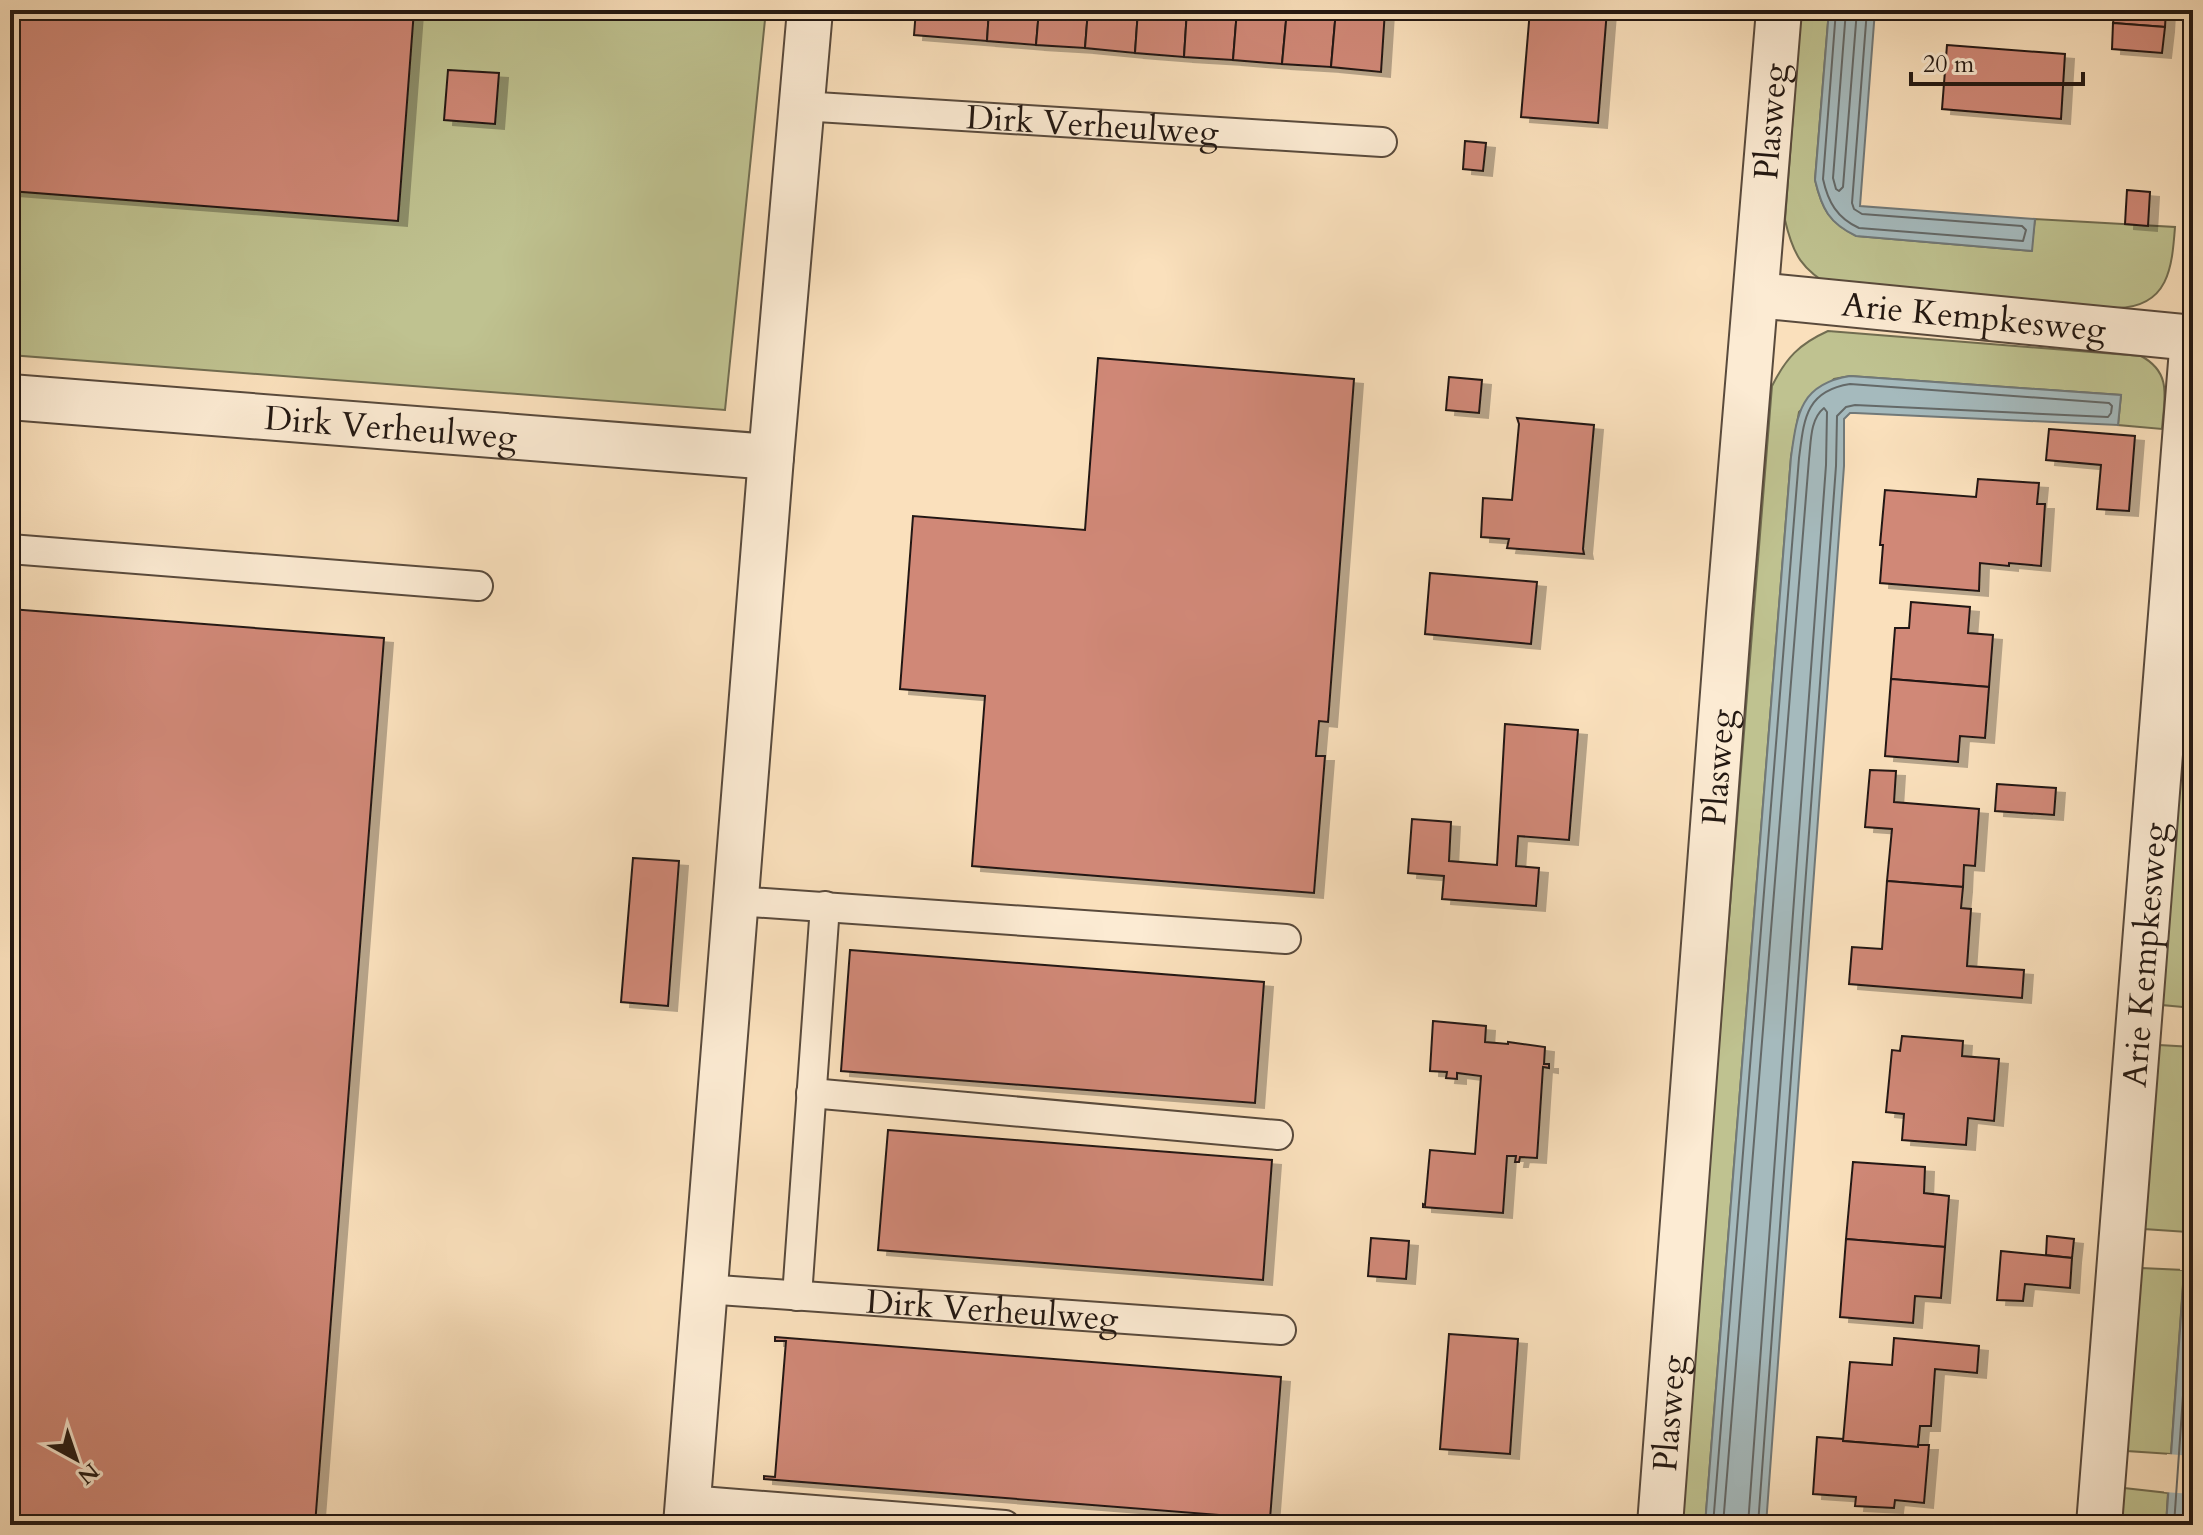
<svg xmlns="http://www.w3.org/2000/svg" width="2203" height="1535" font-family="Cardo,serif">
  <defs>
    <filter id="shadow"><feDropShadow dx="9" dy="5" stdDeviation="0" flood-color="#0004"/></filter>
  </defs>
  <rect width="100%" height="100%" fill="#fae0bc"/>
  <filter id="stains"><feTurbulence type="fractalNoise" baseFrequency=".0025" numOctaves="4"/><feColorMatrix values="0 0 0 0 .2 0 0 0 0 .09 0 0 0 0 .02 0 0 0 .5 -.17"/></filter>
  <radialGradient id="worn" r=".72"><stop offset=".6" stop-color="#630" stop-opacity="0"/><stop offset="1" stop-color="#630" stop-opacity=".3"/></radialGradient>
  <g fill="#bfc290" stroke="#716d51" stroke-width="2">
    <polygon points="10,10 766,10 725,410 10,355"/>
    <path d="M1801 10H1829L1815 180C1822 209 1829 223 1857 236L2031 251 2035 219 2175 227C2172 267 2169 307 2117 308L1834 288C1802 270 1793 255 1785 220Z"/>
    <path d="M1828 331 2141 356C2173 373 2164 399 2162 429L2118 425 2121 395 1850 376 1834 379 1799 412 1791 457 1705 1525H1680L1772 386C1786 358 1799 344 1828 331Z"/>
    <polygon points="2182,751 2193,752 2193,1008 2162,1005"/>
    <polygon points="2159,1045 2193,1047 2193,1148 2187,1232 2144,1229"/>
    <polygon points="2141,1268 2184,1270 2171,1454 2127,1451"/>
    <polygon points="2124,1488 2168,1493 2166,1525 2121,1525"/>
  </g>
  <g fill="#a5babd" stroke="#717979" stroke-width="2">
    <path d="M1829 10H1875L1860 206 2035 219 2032 251 1856 236C1829 223 1822 209 1815 180Z"/>
    <path d="M1850 376 2121 395 2118 425 1855 413H1850L1844 419V466L1766 1525H1705L1791 457C1797 414 1800 384 1850 376Z"/>
    <polygon points="2193,1148 2193,1525 2166,1525"/>
  </g>
  <g fill="#fae0bc">
    <polygon points="2183,1231 2193,1232 2193,1271 2180,1270"/>
    <polygon points="2167,1454 2193,1456 2193,1494 2164,1492"/>
  </g>
  <g fill="none" stroke-linecap="round" stroke-linejoin="round">
    <g stroke="#646968" stroke-width="2">
      <path d="M1836 10 1823 179C1828 202 1837 218 1859 228L2023 241 2026 230 2022 226 1862 214 1854 209 1852 203 1867 10"/>
      <polyline points="1846,10 1833,178 1836,189 1839,191 1843,187 1857,10"/>
      <path d="M1713 1525 1799 458C1804 420 1805 391 1850 384L2109 403 2112 406 2111 413 2108 417 1855 405 1846 407 1837 416 1836 466 1758 1525"/>
      <path d="M1723 1525 1809 459C1811 442 1810 419 1824 408L1827 412 1826 465 1748 1525"/>
      <polyline points="2174,1525 2193,1252"/>
      <polyline points="2184,1525 2193,1392"/>
    </g>
  </g>
  <g fill="#d08877" stroke="#231812" stroke-width="2" filter="url(#shadow)">
    <polygon points="10,10 414,10 398,221 10,191"/>
    <polygon points="916,10 989,10 987,41 914,35"/>
    <polygon points="989,10 1039,10 1036,45 987,41"/>
    <polygon points="1039,10 1088,10 1085,48 1036,45"/>
    <polygon points="1088,10 1138,10 1135,53 1085,48"/>
    <polygon points="1138,10 1187,10 1184,57 1135,53"/>
    <polygon points="1187,10 1237,10 1233,60 1184,57"/>
    <polygon points="1237,10 1287,10 1282,64 1233,60"/>
    <polygon points="1287,10 1336,10 1331,67 1282,64"/>
    <polygon points="1336,10 1385,10 1381,72 1331,67"/>
    <polygon points="1530,10 1607,10 1598,123 1521,117"/>
    <polygon points="2115,10 2166,10 2165,27 2113,23"/>
    <polygon points="2113,23 2165,27 2162,53 2112,49"/>
    <polygon points="1947,45 2065,54 2061,119 1942,109"/>
    <polygon points="448,70 499,73 495,124 444,120"/>
    <polygon points="1465,141 1486,143 1483,171 1463,169"/>
    <polygon points="2127,190 2150,192 2148,226 2125,224"/>
    <polygon points="1098,358 1354,379 1328,722 1319,721 1316,756 1325,756 1314,893 972,866 985,696 900,689 913,516 1085,530"/>
    <polygon points="1449,377 1482,380 1479,413 1446,410"/>
    <polygon points="1517,418 1594,425 1583,549 1584,554 1507,548 1509,539 1481,537 1483,498 1512,500 1519,424"/>
    <polygon points="2049,429 2135,436 2129,511 2097,509 2101,465 2046,460"/>
    <polygon points="1978,479 2039,483 2037,504 2045,504 2041,566 2009,563 2009,566 1980,563 1979,591 1880,583 1883,545 1880,545 1885,490 1976,497"/>
    <polygon points="1430,573 1537,582 1531,644 1425,634"/>
    <polygon points="1911,602 1970,607 1968,633 1993,635 1989,687 1891,679 1895,628 1909,628"/>
    <polygon points="10,609 384,638 315,1525 10,1525"/>
    <polygon points="1891,679 1989,687 1985,738 1960,736 1958,762 1885,756"/>
    <polygon points="1505,724 1578,730 1569,840 1518,836 1516,866 1539,868 1536,906 1442,899 1444,876 1408,873 1412,819 1451,822 1449,861 1497,865"/>
    <polygon points="1870,770 1896,771 1894,802 1979,809 1975,866 1964,865 1963,887 1887,881 1892,829 1865,827"/>
    <polygon points="1997,784 2056,788 2054,815 1995,811"/>
    <polygon points="633,858 679,861 668,1006 621,1002"/>
    <polygon points="1887,881 1963,887 1961,908 1971,909 1967,966 2024,970 2022,998 1849,984 1852,947 1882,949"/>
    <polygon points="850,950 1264,982 1255,1103 841,1071"/>
    <polygon points="1433,1021 1486,1026 1485,1042 1508,1044 1508,1042 1545,1047 1544,1064 1549,1064 1549,1068 1543,1067 1537,1158 1520,1157 1519,1162 1515,1162 1516,1156 1507,1156 1503,1213 1423,1207 1423,1204 1425,1205 1430,1150 1475,1154 1481,1076 1457,1073 1457,1079 1446,1078 1447,1072 1430,1071"/>
    <polygon points="1902,1036 1963,1041 1962,1056 1999,1059 1994,1121 1968,1118 1966,1145 1902,1140 1904,1114 1886,1112 1892,1050 1900,1051"/>
    <polygon points="888,1130 1272,1160 1263,1280 878,1250"/>
    <polygon points="1853,1162 1925,1167 1924,1193 1949,1196 1945,1247 1846,1239"/>
    <polygon points="2047,1236 2074,1239 2072,1258 2046,1255"/>
    <polygon points="1371,1238 1409,1241 1406,1279 1368,1276"/>
    <polygon points="1846,1239 1945,1247 1941,1298 1915,1296 1913,1323 1840,1317"/>
    <polygon points="2001,1251 2072,1258 2070,1288 2025,1284 2023,1301 1997,1300"/>
    <polygon points="1449,1334 1518,1339 1510,1454 1440,1449"/>
    <polygon points="775,1337 1281,1377 1270,1519 764,1479 764,1476 775,1477 786,1341 775,1341"/>
    <polygon points="1894,1338 1979,1346 1977,1373 1935,1369 1931,1426 1920,1426 1918,1447 1843,1441 1850,1362 1892,1365"/>
    <polygon points="1817,1437 1843,1439 1843,1441 1918,1447 1918,1445 1929,1445 1924,1503 1895,1500 1894,1508 1855,1506 1856,1497 1813,1494"/>
  </g>
  <g fill="none" stroke-linecap="round" stroke-linejoin="round">
    <defs>
      <g id="lane">
        <path id="s1" d="M801 106 1382 142"/>
        <polyline points="10,549 478,586"/>
        <polyline points="736,901 1286,939"/>
        <polyline points="811,1093 1278,1135"/>
        <path id="s2" d="M705 1289 1281 1330"/>
        <polyline points="797,1296 825,906"/>
        <polyline points="688,1500 1005,1525"/>
      </g>
      <g id="street">
        <path id="s3" d="M1757 295 2193 338"/>
        <path id="s4" d="M10 397 771 457"/>
        <polyline points="686,1525 771,457 810,10"/>
        <path id="s5" d="M1660 1525 1729 614 1779 10"/>
        <path id="s6" d="M2099 1525 2193 337"/>
      </g>
    </defs>
    <use href="#lane" stroke="#594a3c" stroke-width="32"/>
    <use href="#street" stroke="#594a3c" stroke-width="48"/>
    <use href="#lane" stroke="#fcebd3" stroke-width="28"/>
    <use href="#street" stroke="#fcebd3" stroke-width="44"/>
  </g>
  <g text-anchor="middle" stroke-width="8" stroke-linejoin="round" paint-order="stroke">
    <g font-size="34" fill="#231812" stroke="#fcebd3">
      <text dy="12" stroke="none"><textPath href="#s5" startOffset="1408">Plasweg</textPath></text>
      <text dy="12" stroke="none"><textPath href="#s1" startOffset="292">Dirk Verheulweg</textPath></text>
      <text dy="12" stroke="none"><textPath href="#s3" startOffset="218">Arie Kempkesweg</textPath></text>
      <text dy="12" stroke="none"><textPath href="#s4" startOffset="382">Dirk Verheulweg</textPath></text>
      <text dy="12" stroke="none"><textPath href="#s5" startOffset="760">Plasweg</textPath></text>
      <text dy="12" stroke="none"><textPath href="#s6" startOffset="572">Arie Kempkesweg</textPath></text>
      <text dy="12" stroke="none"><textPath href="#s2" startOffset="288">Dirk Verheulweg</textPath></text>
      <text dy="12" stroke="none"><textPath href="#s5" startOffset="112">Plasweg</textPath></text>
    </g>
  </g>
  <rect width="2203" height="1535" fill="none" stroke="#fae0bc" stroke-width="40"/>
  <rect x="12" y="12" width="2179" height="1511" fill="none" stroke="#231812" stroke-width="4"/>
  <rect x="20" y="20" width="2163" height="1495" fill="none" stroke="#231812" stroke-width="2"/>
  <g transform="translate(76 1459) rotate(140)" stroke="#fcebd3" stroke-width="6" paint-order="stroke">
  <path d="M0-6L14 30L0 20L-14 30Z" fill="#231812"/>
  <text y="-12" font-size="22" font-weight="bold" text-anchor="middle" fill="#231812">N</text>
  </g>
  <path d="M1911 72v12h172v-12" fill="none" stroke="#231812" stroke-width="4"/>
  <text x="1923" y="72" font-size="24" fill="#231812" stroke="#fcebd3" stroke-width="6" paint-order="stroke">20 m</text>
  <rect width="100%" height="100%" filter="url(#stains)"/>
  <rect width="100%" height="100%" fill="url(#worn)"/>
</svg>
